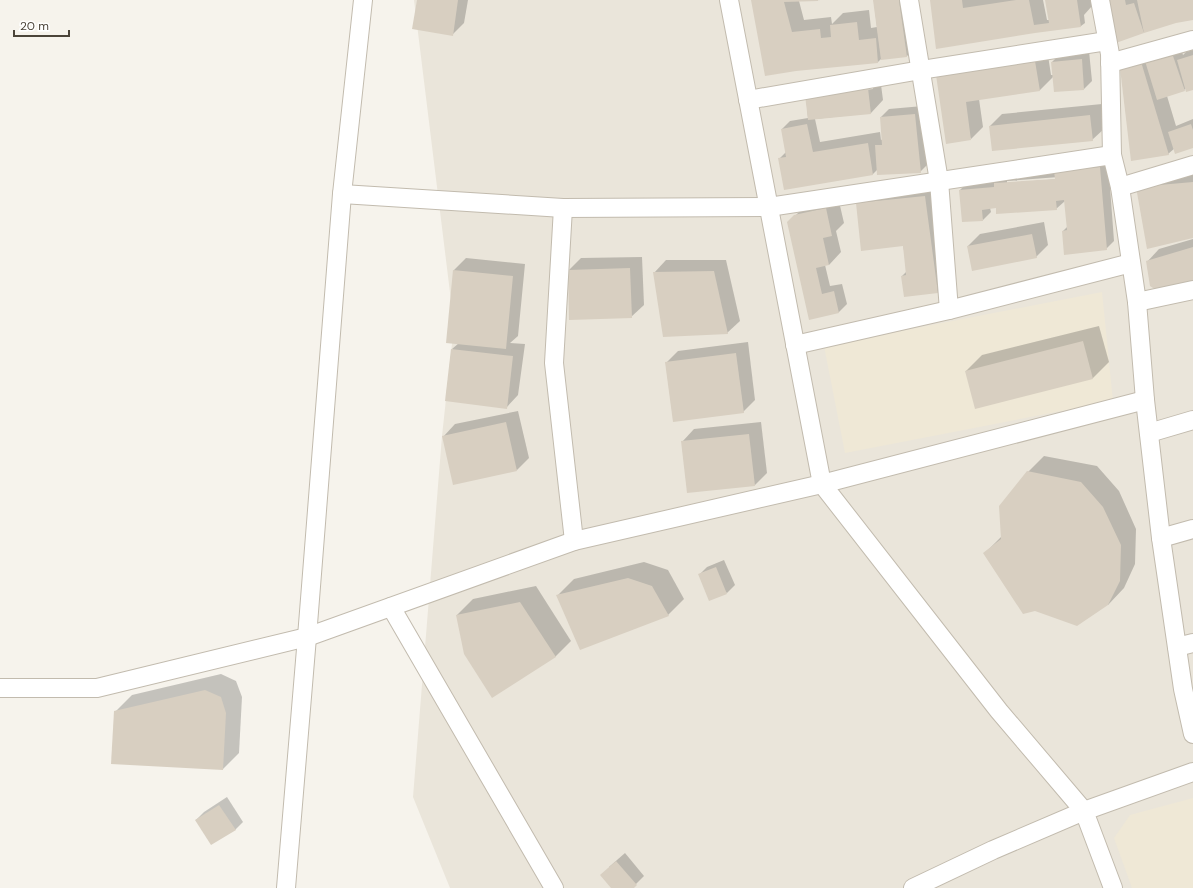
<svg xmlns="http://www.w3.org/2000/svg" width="1193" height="888" font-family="'DM Sans',sans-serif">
  <rect width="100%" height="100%" fill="#f6f3ec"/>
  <polygon fill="#eae5da" points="414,0 1193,0 1193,888 450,888 413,797 442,436 454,325"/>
  <g fill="#efe8d6">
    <polygon points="1102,292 1113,401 845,453 824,346"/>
    <polygon points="1193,798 1193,888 1132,888 1114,838 1130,815"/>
  </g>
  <g fill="#0003" fill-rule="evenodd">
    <polygon points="418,0 468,0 464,23 452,35"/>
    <polygon points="752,0 821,0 799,1 804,20 831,17 832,24 843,13 869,10 871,28 877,27 874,0 913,0 919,44 907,56 882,58 878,62 796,70"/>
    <polygon points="931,0 1043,0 1047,20 1050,20 1046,0 1091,0 1092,6 1084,15 1085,23 1081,26 1034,32"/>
    <polygon points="1103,0 1193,0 1193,19 1175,22 1114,42"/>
    <polygon points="1180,46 1183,55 1186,52 1193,50 1193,89 1186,88 1184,90 1167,96 1176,126 1193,119 1193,147 1175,148 1168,154 1121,69"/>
    <polygon points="1047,49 1051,75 1053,75 1052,62 1060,54 1089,51 1092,81 1084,89 1053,77 1040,90 979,99 983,127 971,139 937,76"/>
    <path d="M880 77 883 100 871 113 815 119 820 142 880 132 881 140 883 139 881 117 889 109 923 106 928 164 920 172 878 174 877 170 873 174 785 189 779 159 786 152 782 129 790 121 808 118 806 96 818 84ZM873 87V89L818 95V93Z"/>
    <polygon points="1102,104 1105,128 1092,140 990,126 1002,114"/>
    <path d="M1108 160 1114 241 1106 249 1063 231 1068 226 1065 201 1056 209 997 206 990 208 991 212 983 220 960 190 968 182ZM1059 177 1060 179 1007 183V181Z"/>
    <polygon points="1193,171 1193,237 1137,188"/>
    <polygon points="933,188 946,284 938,292 902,276 907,271 903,244 857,203 869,191"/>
    <polygon points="838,197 844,223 836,231 841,252 829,265 825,265 830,286 842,284 847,304 839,312 810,318 789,222 808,203"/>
    <polygon points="1044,222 1048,245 1036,257 968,246 980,234"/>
    <polygon points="1193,239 1193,286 1147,262 1159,249"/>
    <polygon points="642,257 644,305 631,317 570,318 569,270 581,258"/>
    <polygon points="466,258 525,264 518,336 510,343 525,344 518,395 506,408 452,349 459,343 454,270"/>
    <polygon points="666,260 726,260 740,321 727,333 654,273"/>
    <polygon points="1099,326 1109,362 1093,378 966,371 982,355"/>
    <polygon points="748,342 755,400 743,412 666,363 678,351"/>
    <polygon points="518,411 529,458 517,470 443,437 455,424"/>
    <polygon points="761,422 767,473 755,485 682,442 694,429"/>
    <polygon points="1044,456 1097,466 1119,491 1136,529 1135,564 1124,588 1108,605 985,553 1002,536 1028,472"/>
    <polygon points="724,560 735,585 727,593 699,575 707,567"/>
    <polygon points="644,562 668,570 684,599 668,615 558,595 574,579"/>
    <polygon points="536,586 571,641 555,657 457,615 473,599"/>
    <polygon points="221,674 236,681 242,697 239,753 223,769 115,712 132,695"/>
    <polygon points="227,797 243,822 235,830 196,820 204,812"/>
    <polygon points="625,853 644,876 632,888 612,888 609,867"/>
  </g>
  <g fill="#d8cfc1">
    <polygon points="417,0 458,0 453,36 412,29"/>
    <polygon points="751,0 818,0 818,1 784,2 792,32 820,29 821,38 831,37 830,25 857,22 859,40 876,38 878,63 796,71 765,76"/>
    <polygon points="873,0 899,0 907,57 881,60"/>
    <polygon points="930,0 962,0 963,8 1016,0 1029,0 1034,25 1049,23 1045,0 1077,0 1081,27 1035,33 936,49"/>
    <polygon points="1102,0 1125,0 1126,5 1134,3 1144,33 1113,44"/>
    <polygon points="1137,0 1193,0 1193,20 1176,23 1144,33"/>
    <polygon points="1172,53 1185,91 1157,100 1145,61"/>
    <polygon points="1139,55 1169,155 1131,161 1120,68"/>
    <polygon points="1193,55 1193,90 1186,92 1177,60"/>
    <polygon points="1082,59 1084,90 1054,92 1051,62"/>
    <polygon points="1035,61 1040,91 966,102 971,140 946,144 936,75"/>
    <polygon points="868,88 871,114 808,120 805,95"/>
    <polygon points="915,114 921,173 877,175 875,145 882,145 880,117"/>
    <polygon points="1090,115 1093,141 992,151 989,126"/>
    <polygon points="807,124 813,152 868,143 873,175 784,190 778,158 786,157 781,129"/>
    <polygon points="1191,124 1193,130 1193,148 1175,154 1168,132"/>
    <polygon points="1100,167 1107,250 1064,255 1062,231 1067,230 1064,200 1056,201 1057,210 996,214 996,208 982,210 983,221 962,222 959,190 994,187 994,183 1055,179 1054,171"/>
    <polygon points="1193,182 1193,238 1147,249 1136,187"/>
    <polygon points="925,196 938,293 904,297 901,276 906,275 903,246 861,251 856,203"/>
    <polygon points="826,208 832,236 823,238 829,265 816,268 822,294 834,291 839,313 809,320 787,222 794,215"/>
    <polygon points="1032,234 1037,258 972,271 967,246"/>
    <polygon points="1193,247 1193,287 1162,294 1150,286 1146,261"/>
    <polygon points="630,268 632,318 569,320 568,270"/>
    <polygon points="453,270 513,276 506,349 446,343"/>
    <polygon points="714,271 728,334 663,337 653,272"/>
    <polygon points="1083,341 1093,379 975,409 965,371"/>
    <polygon points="451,349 513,356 507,409 445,401"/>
    <polygon points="736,353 744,413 673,422 665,362"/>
    <polygon points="506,422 517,471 453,485 442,436"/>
    <polygon points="749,434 755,486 687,493 681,441"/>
    <polygon points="1027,471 1081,482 1103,507 1121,545 1120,581 1108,605 1077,626 1035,611 1023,614 983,553 1001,539 999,506"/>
    <polygon points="716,567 727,594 709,601 698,574"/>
    <polygon points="628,578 652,586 669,616 580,650 556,595"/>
    <polygon points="520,602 556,657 492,698 464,654 456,615"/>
    <polygon points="205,690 221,697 226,713 223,770 111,764 114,711"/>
    <polygon points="219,805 236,830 211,845 195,820"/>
    <polygon points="616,861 637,885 634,888 611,888 600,875"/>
  </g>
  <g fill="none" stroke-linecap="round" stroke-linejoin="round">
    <defs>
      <g id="street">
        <polyline points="729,0 822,484 999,711 1084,811 1113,888"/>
        <polyline points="909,0 939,181 949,310"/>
        <polyline points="1100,0 1110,54 1112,155 1120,187 1137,302 1145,400 1161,538 1183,689 1193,734"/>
        <polyline points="1110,63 1193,40"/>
        <polyline points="748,100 921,70 1107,41"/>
        <polyline points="1120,187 1193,165"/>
        <polyline points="342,194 563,208"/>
        <polyline points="1137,302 1193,290"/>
        <polyline points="795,345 949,310 1131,263"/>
        <polyline points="1149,433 1193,420"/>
        <polyline points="1161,538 1193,529"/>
        <polyline points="574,541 554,363 563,208 769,207 1112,155"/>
        <polyline points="391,607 554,888"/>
        <polyline points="1177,647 1193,643"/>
        <polyline points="0,688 97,688 307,637 574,541 822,484 1145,400"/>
        <polyline points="286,888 307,637 342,194 363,0"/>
        <polyline points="913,888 993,850 1084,811 1193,772"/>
      </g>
    </defs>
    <use href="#street" stroke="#c2bbae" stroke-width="20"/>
    <use href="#street" stroke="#fff" stroke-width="18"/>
  </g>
  <path d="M14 30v6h55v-6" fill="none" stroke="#4b4439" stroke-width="2"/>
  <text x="20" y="30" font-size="12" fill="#4b4439" stroke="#ffffff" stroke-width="3" paint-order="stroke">20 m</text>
</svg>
